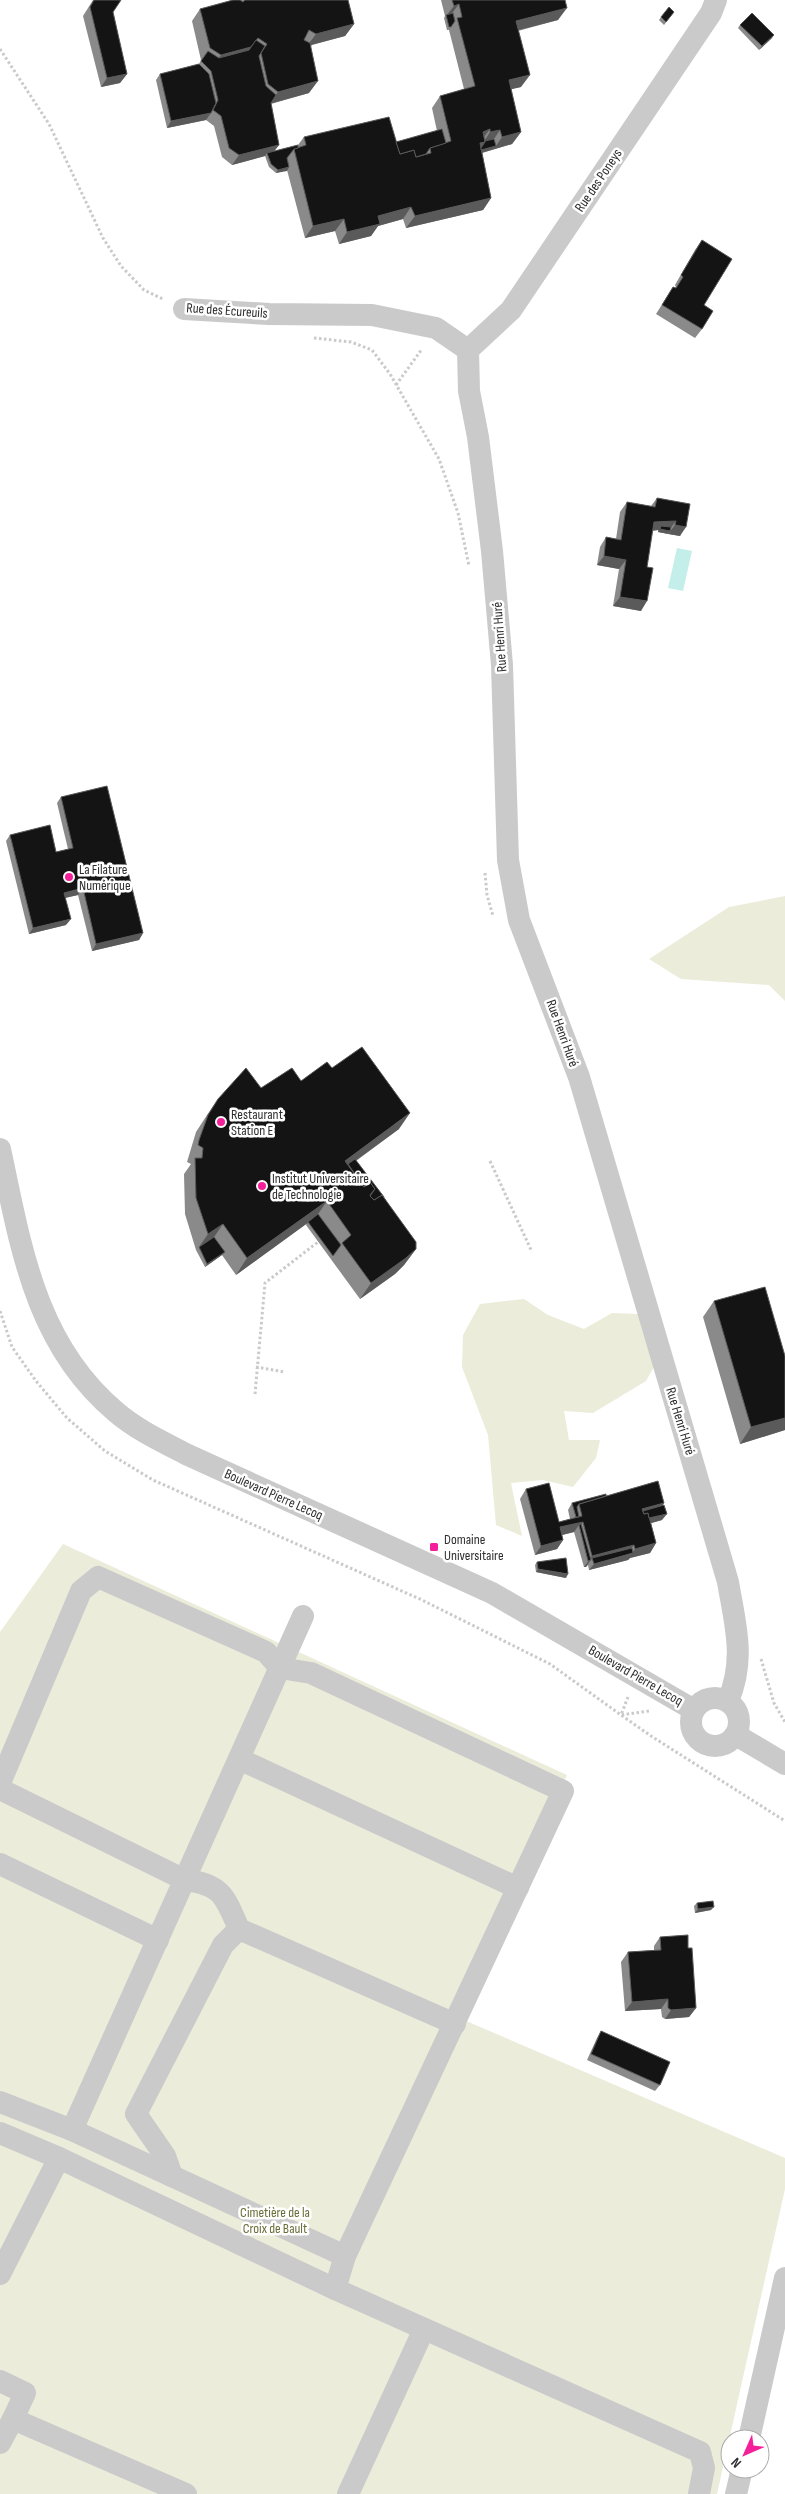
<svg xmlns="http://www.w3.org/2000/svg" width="785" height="2494" font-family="'Sofia Sans Condensed',sans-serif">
  <rect width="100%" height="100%" fill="#fff"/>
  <g fill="#ececda">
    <polygon points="785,896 785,1001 769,985 681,979 649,959 729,907"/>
    <polygon points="524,1299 548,1315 584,1329 612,1313 640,1314 655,1365 646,1381 593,1413 564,1411 569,1440 600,1440 596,1458 573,1487 543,1480 511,1483 522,1536 496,1525 488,1435 462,1367 463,1335 480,1304"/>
    <polygon points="63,1544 567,1775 464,2020 785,2158 785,2189 717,2494 0,2494 0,1632"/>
  </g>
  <polygon fill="#c4eeea" points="677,548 692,551 683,591 668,588"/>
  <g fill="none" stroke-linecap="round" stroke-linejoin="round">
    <g stroke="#cacaca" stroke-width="3" stroke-dasharray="2.5 2.5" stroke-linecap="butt">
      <polyline points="0,49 49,124 103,238 121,266 144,290 163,299"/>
      <polyline points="314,338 351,342 372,350 390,374 439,459 458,513 469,566"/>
      <polyline points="396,385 422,349"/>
      <polyline points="485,873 487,895 493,916"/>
      <polyline points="490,1161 532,1252"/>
      <polyline points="0,1311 12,1347 36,1381 67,1418 105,1451 153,1480 422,1600 550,1664 621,1715 649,1711"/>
      <polyline points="256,1367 285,1372"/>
      <polyline points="255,1394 265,1283 318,1242"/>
      <polyline points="761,1659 774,1703 785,1722"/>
      <polyline points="628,1697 621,1715 651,1736 785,1821"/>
    </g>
    <g stroke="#cacaca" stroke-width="22">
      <polyline points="184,309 269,314 372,315 436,328 468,350"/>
      <path d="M468 350 469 391 478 437 492 551 502 665 508 860 519 920 579 1077 728 1582C735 1624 746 1659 728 1701"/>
      <polyline points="468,350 511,310 711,13 716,0"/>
      <path d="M0 1149C21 1247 35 1344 116 1412 137 1430 163 1442 188 1455L492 1593 694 1710"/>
      <circle cx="715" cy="1722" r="24"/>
      <polyline points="736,1735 785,1764"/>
      <polyline points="239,1759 518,1888"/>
      <polyline points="0,1783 81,1591 98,1577 266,1652 280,1668 311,1673 563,1791 345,2256 335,2289"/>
      <path d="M0 1789 185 1880C222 1884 225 1897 239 1929L455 2024"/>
      <polyline points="0,1864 158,1940"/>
      <polyline points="0,2102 72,2130 345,2256"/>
      <polyline points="72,2130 303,1616"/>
      <polyline points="0,2133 59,2158"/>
      <polyline points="172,2176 165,2156 136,2114 223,1945 239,1929"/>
      <polyline points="0,2274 59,2158 335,2289 700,2452 704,2468 699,2494"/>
      <polyline points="0,2381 25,2393 13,2419"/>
      <polyline points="749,2439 785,2278"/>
      <polyline points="0,2443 13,2419 186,2494"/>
      <polyline points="348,2494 424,2329"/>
      <polyline points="736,2494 742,2469"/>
    </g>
  </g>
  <g fill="#8a8a8a">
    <polygon points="93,0 121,0 113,12 127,74 120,83 101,87 83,16"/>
    <polygon points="233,0 348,0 354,24 345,36 312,45 311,47 309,93 271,104 279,145 274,151 298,145 304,137 396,142 437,131 432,108 440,96 464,89 449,30 447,30 444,18 445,16 441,0 565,0 558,20 518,31 521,87 511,89 521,132 512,144 482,153 491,198 483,210 406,228 403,219 378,226 371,236 339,244 335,231 305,238 287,170 276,173 269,167 265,156 232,165 222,157 214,126 206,120 167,128 156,80 160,74 199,64 201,60 192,21 200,9"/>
    <polygon points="674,12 664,25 659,20 661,17"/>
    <polygon points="740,25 772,38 759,50 738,28"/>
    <polygon points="702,240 704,305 702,329 695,338 656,314 673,287 675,288 676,287 675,285 695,250"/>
    <polygon points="657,498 690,504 680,536 658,532 658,530 652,531 641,611 613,606 619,569 597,565 600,547 606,537 616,539 620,512 627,502 651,506"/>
    <polygon points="61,797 143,933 139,940 92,951 78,895 65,898 66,925 29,934 6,841 10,835 56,852 68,849 57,803"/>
    <polygon points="332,1068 399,1129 356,1161 384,1197 416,1249 404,1265 395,1274 360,1299 306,1225 307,1223 236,1275 222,1255 205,1267 196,1250 185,1214 184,1174 191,1164 187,1162 196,1132 207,1115 218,1099 261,1088 301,1081"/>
    <polygon points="714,1301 785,1430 740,1444 703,1317"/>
    <polygon points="526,1489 559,1522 570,1519 568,1510 572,1503 606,1496 664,1503 662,1506 662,1520 651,1523 656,1543 650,1553 630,1558 628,1560 589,1570 588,1565 586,1567 584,1567 574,1532 562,1535 563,1540 557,1549 535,1555 520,1499"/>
    <polygon points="537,1562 566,1578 536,1572 535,1565"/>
    <polygon points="697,1903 711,1910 695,1913 694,1906"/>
    <polygon points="660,1937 688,1948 696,2008 689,2017 665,2019 662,2017 661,2009 625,2011 621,1962 628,1952 654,1950 654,1946"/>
    <polygon points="601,2031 660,2085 655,2091 587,2060 597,2038"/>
  </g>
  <g fill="#5a5a5a">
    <polygon points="459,4 450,16 446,16 454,6"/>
    <polygon points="567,8 558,20 507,33 516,21"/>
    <polygon points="354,24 345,36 307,46 316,34"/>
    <polygon points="774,35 772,38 759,50 762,46"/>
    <polygon points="251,47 242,60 212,67 221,55"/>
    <polygon points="127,74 120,83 101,87 107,78"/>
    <polygon points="530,75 521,87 500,92 509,80"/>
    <polygon points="318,81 309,93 269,104 278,92"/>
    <polygon points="211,113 206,120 167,128 171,121"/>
    <polygon points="490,129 481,141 483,132"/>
    <polygon points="500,130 492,142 496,146 502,137 521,132 512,144 471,156 480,143 483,143 490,132"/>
    <polygon points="279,145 272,154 267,153 265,156 232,165 239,155"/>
    <polygon points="289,167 287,171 276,173 278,170"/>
    <polygon points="491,198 483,210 406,228 415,216"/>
    <polygon points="411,207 403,219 378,226 371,236 339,244 347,232 378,216"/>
    <polygon points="344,219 335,231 305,238 313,226"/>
    <polygon points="676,521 669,530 670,531 668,534 658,532 659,530 647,531 654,522"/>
    <polygon points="675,525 686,527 680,536 668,534"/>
    <polygon points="604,556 626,560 619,569 597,565"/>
    <polygon points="620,597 647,601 641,611 613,606"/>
    <polygon points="83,888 78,895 60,899 64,893"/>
    <polygon points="71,919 66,925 29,934 33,928"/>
    <polygon points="143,933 139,940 92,951 96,944"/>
    <polygon points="410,1113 399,1129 344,1169 345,1161"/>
    <polygon points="327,1201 316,1217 236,1275 247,1258"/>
    <polygon points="223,1224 212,1240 199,1247 208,1234"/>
    <polygon points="416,1249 404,1265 395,1274 360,1299 371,1283"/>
    <polygon points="225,1252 222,1255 205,1267 207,1264"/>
    <polygon points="785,1418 785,1430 740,1444 751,1427"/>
    <polygon points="664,1503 658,1512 640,1512 642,1509"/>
    <polygon points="667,1514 662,1520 648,1524 649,1518"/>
    <polygon points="583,1522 579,1527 579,1525 574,1532 554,1537 560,1527"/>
    <polygon points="563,1540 557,1549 535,1555 541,1546"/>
    <polygon points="656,1543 650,1553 630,1558 628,1560 589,1570 594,1564 631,1554 635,1549"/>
    <polygon points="634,1545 627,1554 592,1558 586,1567 584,1567 592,1556"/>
    <polygon points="538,1569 568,1574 566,1578 536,1572"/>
    <polygon points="714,1907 711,1910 695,1913 698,1909"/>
    <polygon points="668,1999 661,2009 625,2011 632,2002"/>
    <polygon points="696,2008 689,2017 665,2019 671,2010"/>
  </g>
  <g fill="#141414" stroke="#5a5a5a">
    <polygon points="94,0 121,0 113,12 127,74 107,78 90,7"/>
    <polygon points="233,0 240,0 243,2 245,0 348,0 354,24 316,34 309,30 304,40 310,43 318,81 278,92 268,84 261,53 267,44 258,38 251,47 221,55 210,48 200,9"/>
    <polygon points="452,0 565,0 567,8 516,21 530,75 509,80 521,132 502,137 500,130 490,132 490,129 483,132 485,142 480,143 491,198 415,216 411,207 378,216 380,224 347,232 344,219 313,226 294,149 306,145 304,137 389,117 400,154 414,150 416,157 431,153 430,148 451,141 440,96 475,86 457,18 462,17 459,4 454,6"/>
    <polygon points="669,7 674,12 666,22 661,17"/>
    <polygon points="453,13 455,21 451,27 449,27 446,15"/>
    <polygon points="752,13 774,35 762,46 740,25"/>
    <polygon points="256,40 265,46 259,56 266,86 276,95 271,103 279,145 239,155 229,148 221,116 213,110 218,100 211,71 201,61 208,51 219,58 249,50"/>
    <polygon points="199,64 209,74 216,103 211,113 171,121 160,74"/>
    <polygon points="442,129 446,143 430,148 426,154 416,157 414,150 400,154 396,142"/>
    <polygon points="494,139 496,146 481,150 481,148 485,142 485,141"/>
    <polygon points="298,145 298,148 294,149 287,158 289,167 278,170 271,164 267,153"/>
    <polygon points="702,240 732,259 704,305 713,311 702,329 662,305 673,287 676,288 683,277 681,275"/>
    <polygon points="657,498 690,504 686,527 675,525 676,521 654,522 647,567 653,568 647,601 620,597 626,560 604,556 606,537 621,540 627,502 655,507"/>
    <polygon points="661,526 671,527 670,531 660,529"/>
    <polygon points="107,786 143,933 96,944 83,888 64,893 71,919 33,928 10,835 50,825 56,852 73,848 61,797"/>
    <polygon points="362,1047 410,1113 345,1161 364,1187 370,1182 375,1189 370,1195 374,1200 382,1195 416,1242 416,1249 406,1258 371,1283 342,1243 351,1235 327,1201 247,1258 223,1224 208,1234 196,1198 195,1158 202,1158 203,1148 198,1145 199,1140 208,1115 218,1099 246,1068 261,1088 292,1068 301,1081 327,1062 332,1068"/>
    <polygon points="355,1159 384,1197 382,1195 374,1200 370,1196 375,1189 370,1182 364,1187 348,1164"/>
    <polygon points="318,1214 341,1245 333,1256 308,1222"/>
    <polygon points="214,1237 225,1252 207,1264 199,1247"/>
    <polygon points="765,1287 785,1356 785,1418 751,1427 714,1301"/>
    <polygon points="658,1481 664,1503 642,1509 644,1514 648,1513 656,1543 635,1549 634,1545 592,1556 583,1522 560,1527 563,1540 541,1546 526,1489 549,1483 559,1522 582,1516 579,1504"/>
    <polygon points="606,1494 606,1496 579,1504 577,1507 579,1517 576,1517 572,1503"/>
    <polygon points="664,1505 667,1514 649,1518 648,1513 644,1514 643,1511"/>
    <polygon points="581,1524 591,1560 588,1561 579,1525"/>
    <polygon points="632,1548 633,1553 594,1564 592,1558"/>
    <polygon points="566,1558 568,1574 538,1569 537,1562"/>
    <polygon points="713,1901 714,1907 698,1909 697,1903"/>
    <polygon points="688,1935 688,1948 692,1948 696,2008 671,2010 668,2008 668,1999 632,2002 628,1952 661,1950 660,1937"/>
    <polygon points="601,2031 670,2062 660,2085 591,2054"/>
  </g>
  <g fill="#f42099" stroke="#fff" stroke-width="2">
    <circle cx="69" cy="877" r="5"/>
    <circle cx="221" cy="1122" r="5"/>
    <circle cx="262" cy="1186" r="5"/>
    <rect x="429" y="1542" width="10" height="10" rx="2.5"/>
  </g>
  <g text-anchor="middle" stroke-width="5" stroke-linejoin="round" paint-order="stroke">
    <g font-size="14" fill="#2d2d2d" stroke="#fff">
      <text transform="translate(598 180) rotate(-56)" y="5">Rue des Poneys</text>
      <text transform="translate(227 310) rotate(4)" y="5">Rue des Écureuils</text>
      <text transform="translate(499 637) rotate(-94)" y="5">Rue Henri Huré</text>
      <text transform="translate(563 1033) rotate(70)" y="5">Rue Henri Huré</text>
      <text transform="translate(681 1421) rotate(73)" y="5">Rue Henri Huré</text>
      <text transform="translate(274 1494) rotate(24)" y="5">Boulevard Pierre Lecoq</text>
      <text transform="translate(636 1675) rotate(30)" y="5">Boulevard Pierre Lecoq</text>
    </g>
    <g font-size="14" fill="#2d2d2d" stroke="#fff" text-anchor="start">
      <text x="79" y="874">La Filature<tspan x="79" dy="16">Numérique</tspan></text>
      <text x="231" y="1119">Restaurant<tspan x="231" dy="16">Station E</tspan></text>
      <text x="272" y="1183">Institut Universitaire<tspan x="272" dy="16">de Technologie</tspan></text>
      <text x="444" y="1544">Domaine<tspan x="444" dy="16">Universitaire</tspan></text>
    </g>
    <g font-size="14" fill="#6b6d37" stroke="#fff">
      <text x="275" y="2217">Cimetière de la<tspan x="275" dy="16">Croix de Bault</tspan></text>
    </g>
  </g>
  <g transform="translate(745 2454) rotate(225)"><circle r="24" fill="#ffffff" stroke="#ababab"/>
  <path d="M0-4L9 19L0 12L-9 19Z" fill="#f42099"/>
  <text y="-8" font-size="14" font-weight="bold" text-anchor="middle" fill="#2d2d2d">N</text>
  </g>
</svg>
